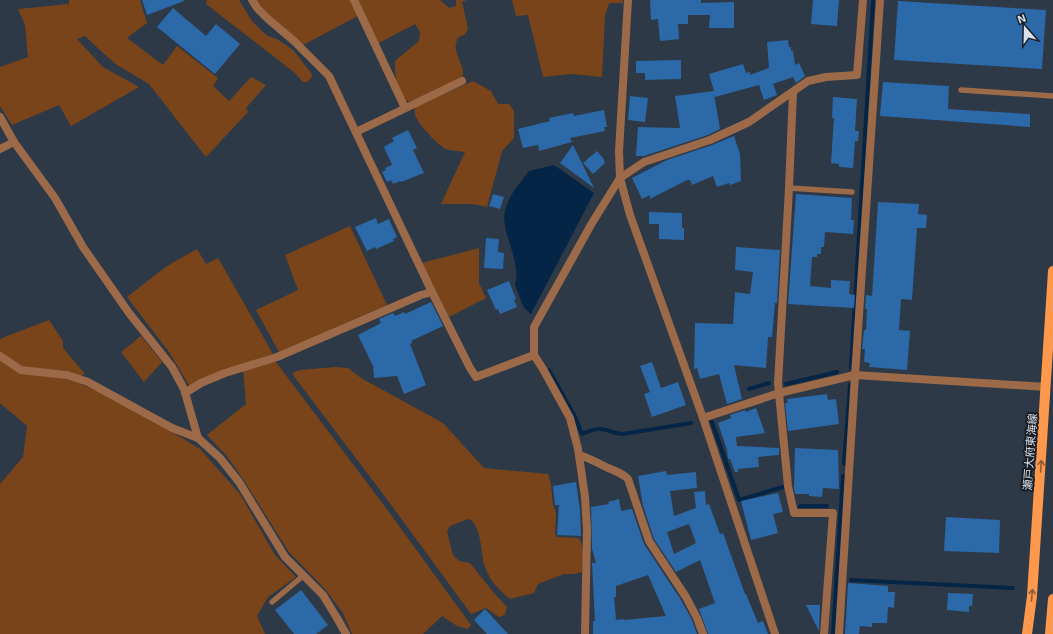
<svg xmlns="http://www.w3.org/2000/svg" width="1053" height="634" font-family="'Exo 2','Noto Sans JP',sans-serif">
  <rect width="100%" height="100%" fill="#2d3946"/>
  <g fill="#7a441a">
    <polygon points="69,0 140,0 147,23 127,38 163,65 177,46 218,78 213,86 229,101 251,77 266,85 246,108 248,112 206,157 149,84 117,65 103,53 85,36 77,39 103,67 139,87 71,126 59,105 12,125 0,106 0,67 28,57 25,25 18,9 69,4"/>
    <polygon points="207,0 239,0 252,21 264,33 268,36 277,39 293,50 311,73 312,77 307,82 303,82 295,73 206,4"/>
    <polygon points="255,0 350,0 358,16 303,45 262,9"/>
    <path d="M357 0H440L449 8 456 6V0H467L462 2 468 29C468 30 465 34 465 34 461 37 459 35 457 40 451 53 467 65 462 78L409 102C398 97 394 72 395 61L419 41 420 32 415 24 377 44Z"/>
    <polygon points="512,0 623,0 623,3 609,3 605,16 602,77 571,74 543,77 528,15 516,16"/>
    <path d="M473 81 491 91 498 104H509L514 111V138L502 151 487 207 473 204H441L465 152C460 151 452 151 446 149 439 146 421 127 417 119 415 116 414 111 415 107Z"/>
    <polygon points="350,226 387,305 279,352 256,310 298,290 285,255"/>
    <polygon points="479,248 479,283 486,298 449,317 422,263"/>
    <polygon points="197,249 206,264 218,258 273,354 223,371 190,387 169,352 127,297 167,266"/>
    <polygon points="49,320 63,341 63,348 85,374 81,376 68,371 24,367 10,359 0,352 0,340 2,338"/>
    <polygon points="141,336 162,362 144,382 121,352"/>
    <polygon points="0,360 76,382 97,391 182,438 200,449 240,494 275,555 296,577 268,597 257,616 265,634 0,634 0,484 23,457 27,426 0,403"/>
    <polygon points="271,362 276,362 386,508 471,625 468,629 457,626 442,616 423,634 352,634 343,613 325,589 289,552 243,479 226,455 207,435 246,404 243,370"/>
    <path d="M335 367 348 368 361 378 443 423 484 468 548 474 551 485 553 505 556 513 555 534 557 537 578 538C586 545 582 562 582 572L575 574H564L538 584 534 593 510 599C499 590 490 581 485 567 480 552 483 531 470 519L465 520 450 526 447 532 453 555 459 561 470 563 494 593 507 607 505 615 499 617 486 608 471 614 389 502 293 375 294 372 300 370Z"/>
  </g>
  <path fill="#042545" d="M554 165 594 193 531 314 524 308 515 285C522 261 500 231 505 211 508 196 520 183 529 171Z"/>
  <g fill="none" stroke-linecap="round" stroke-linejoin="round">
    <g stroke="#042545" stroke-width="4">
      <polyline points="851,368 873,2"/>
      <path d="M549 370 575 417 582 434C587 432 595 428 601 429 609 430 615 434 623 434L691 423"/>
      <polyline points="786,384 837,372"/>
      <polyline points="749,389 769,383"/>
      <polyline points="712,422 739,500 783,487"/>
      <polyline points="844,464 850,385"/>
      <polyline points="800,506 827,506"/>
      <polyline points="851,580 1013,588"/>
      <polyline points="833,634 843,476"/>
    </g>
  </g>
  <g fill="#2c69a8" fill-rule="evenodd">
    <polygon points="142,0 183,0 184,1 147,15"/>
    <polygon points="650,0 701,0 701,3 734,2 734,28 709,28 710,15 688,15 688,24 678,24 679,39 660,41 658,19 651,20"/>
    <polygon points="813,0 839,0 837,26 811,24"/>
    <polygon points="898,1 1046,10 1042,69 894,60"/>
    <polygon points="173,8 206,36 216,24 240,44 215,74 157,27"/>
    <polygon points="788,40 789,47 791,47 791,51 793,51 795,65 799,63 805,76 796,83 793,77 773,84 777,95 764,100 759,85 715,97 714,94 720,129 708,135 644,156 636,156 638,127 680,128 675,96 714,91 709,74 743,64 746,73 750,72 750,75 769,68 767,42"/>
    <polygon points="681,60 681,79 645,80 645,73 636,73 636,61"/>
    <polygon points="883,82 949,86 948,109 1030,114 1030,127 880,116"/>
    <polygon points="630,96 648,98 645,122 628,120"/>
    <polygon points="833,97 857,99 855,131 859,131 858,141 855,141 853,168 839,167 839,164 831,163 834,118 832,118"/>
    <polygon points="604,110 607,127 604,127 605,131 570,138 572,142 539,151 538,145 523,148 518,129 550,121 549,118 573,113 574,116"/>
    <polygon points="408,130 417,148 413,150 424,173 401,182 400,181 393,184 391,180 387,182 382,172 386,170 385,168 392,165 384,147 394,141 392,138"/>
    <polygon points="734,136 740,154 741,181 730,185 729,183 717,187 713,176 692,185 690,180 687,180 650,199 650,195 642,199 632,178 667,160 712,145"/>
    <polygon points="573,145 594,188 560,163"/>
    <polygon points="597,151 603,158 605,163 593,174 583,163"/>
    <polygon points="493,194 504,197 500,209 489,206"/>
    <polygon points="796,194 852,198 851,220 854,220 853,234 825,232 824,247 821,247 821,254 817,254 817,257 812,257 810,286 831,288 831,280 850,281 849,294 855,295 854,308 788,304"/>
    <polygon points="878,202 919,204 918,214 927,215 926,228 917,228 912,300 901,299 899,330 910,331 907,370 869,367 870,363 864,362 865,349 862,349 864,330 866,330 867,309 865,309 866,295 872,296"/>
    <polygon points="649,212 682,213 682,228 684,228 684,240 659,239 659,224 649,224"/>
    <polygon points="376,218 378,224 389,219 397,237 393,239 394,241 376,249 375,247 367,251 355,227"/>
    <polygon points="486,238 499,239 498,252 504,253 503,269 484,268"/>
    <polygon points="736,247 780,250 777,303 775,303 772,337 768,337 766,368 734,365 742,399 727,404 719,374 700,379 697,368 694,369 695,323 733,324 735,292 750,294 753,272 735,270"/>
    <polygon points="509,281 516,299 514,300 517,307 500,314 498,309 496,310 487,290"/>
    <polygon points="431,302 443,326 411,341 412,343 410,344 426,385 404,394 397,376 374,378 373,366 358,335 381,323 379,319 393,313 395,316 404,312 405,314"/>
    <polygon points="652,362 661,388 678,382 686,405 652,417 644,394 650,392 640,366"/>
    <polygon points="827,394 828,400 836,399 839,424 788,431 785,403 788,403 787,399"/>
    <polygon points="756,408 765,433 736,437 737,446 779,448 779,455 758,457 759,467 738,469 738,472 735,472 730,459 728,459 727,450 718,423 731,418 730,415 745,410 746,412"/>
    <polygon points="795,448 838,450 839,489 823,488 822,497 809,496 809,494 795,494 794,488"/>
    <path d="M666 471 667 475 696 472 697 488 670 491 674 516 696 508 694 492 705 491 706 505 709 504 720 534 723 533 745 594H746L758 623 763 621 768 634H708L699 609 715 603 700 560 676 572 654 539 643 506 638 476ZM689 524 696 543 674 554 667 532Z"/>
    <polygon points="576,482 580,510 581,536 557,535 559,505 555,505 553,486"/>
    <polygon points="778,493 783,512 773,514 778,533 751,540 741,501"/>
    <path d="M619 499 621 511 632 509 644 544 681 600 692 620 697 634H593V621H595L592 563H596L592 549 591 507 609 504 608 502ZM648 575 666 616 624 620 623 619 616 620 614 597H616V586Z"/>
    <polygon points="946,517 1000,520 999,553 944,551"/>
    <polygon points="848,583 888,586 888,592 895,592 894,608 888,607 887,623 872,623 872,627 860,626 859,634 845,634"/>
    <polygon points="301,590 328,625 316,634 294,634 275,610"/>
    <polygon points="948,593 973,594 972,606 969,606 969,612 947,610"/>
    <polygon points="806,605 820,605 819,631"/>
    <polygon points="485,609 508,634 487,634 474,620"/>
  </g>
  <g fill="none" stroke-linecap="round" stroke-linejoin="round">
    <g stroke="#9c6a48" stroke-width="5.5">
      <polyline points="961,90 1053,96"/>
      <polyline points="789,188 852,192"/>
      <polyline points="272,602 304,575"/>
    </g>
    <g stroke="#9c6a48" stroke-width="8">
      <polyline points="252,0 257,8 268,19 294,41 329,76 432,292 470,368 476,377 534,355"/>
      <polyline points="354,0 405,108"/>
      <polyline points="628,0 619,151 620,178 630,215 703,418 775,634"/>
      <polyline points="793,92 789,188 778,383 788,486 794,513 833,513 824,634"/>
      <polyline points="0,117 14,142 55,198 83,247 129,313 172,367 184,389 198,438"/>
      <polyline points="356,132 462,81"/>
      <polyline points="0,149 14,142"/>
      <polyline points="0,356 21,370 67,375 88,382 172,428 198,438 220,458 239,482 285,557 323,595 337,618 346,634"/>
      <polyline points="185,393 201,383 225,373 277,357 421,295 432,292"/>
      <polyline points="703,418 779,393 855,375 1046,387"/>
      <path d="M579 455C589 458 596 462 606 467 614 471 621 472 628 479L649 541 686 597 697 618 703 634"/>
      <polyline points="585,634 587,530 585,497 578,449 570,418 543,369 534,355 534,327 592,223 620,178 644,162 710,140 749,122 808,81 826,77 857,75 863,0"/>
      <polyline points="839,634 855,375 880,0"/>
    </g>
    <g stroke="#fe984c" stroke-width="10">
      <polyline points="1027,634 1032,596 1053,271"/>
      <polyline points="1050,634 1053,599"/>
    </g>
  </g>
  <defs><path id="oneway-shaft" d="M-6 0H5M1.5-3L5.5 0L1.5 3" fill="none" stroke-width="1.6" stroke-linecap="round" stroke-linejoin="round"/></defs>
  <g stroke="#8c5c39">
    <use href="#oneway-shaft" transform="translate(1041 466) rotate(-86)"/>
    <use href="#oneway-shaft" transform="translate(1032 595) rotate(-85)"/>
  </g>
  <g text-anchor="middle" stroke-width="4" stroke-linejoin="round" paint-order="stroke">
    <g font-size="11" fill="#d9e0e9" stroke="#1a1f26">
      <text transform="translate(1030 452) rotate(-86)" y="4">瀬戸大府東海線</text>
    </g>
  </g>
  <g transform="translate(1025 28) rotate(340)" stroke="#1a1f26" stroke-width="3" paint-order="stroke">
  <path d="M0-3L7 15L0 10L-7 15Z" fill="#d9e0e9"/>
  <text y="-6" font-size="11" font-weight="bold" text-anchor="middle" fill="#d9e0e9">N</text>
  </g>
</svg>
